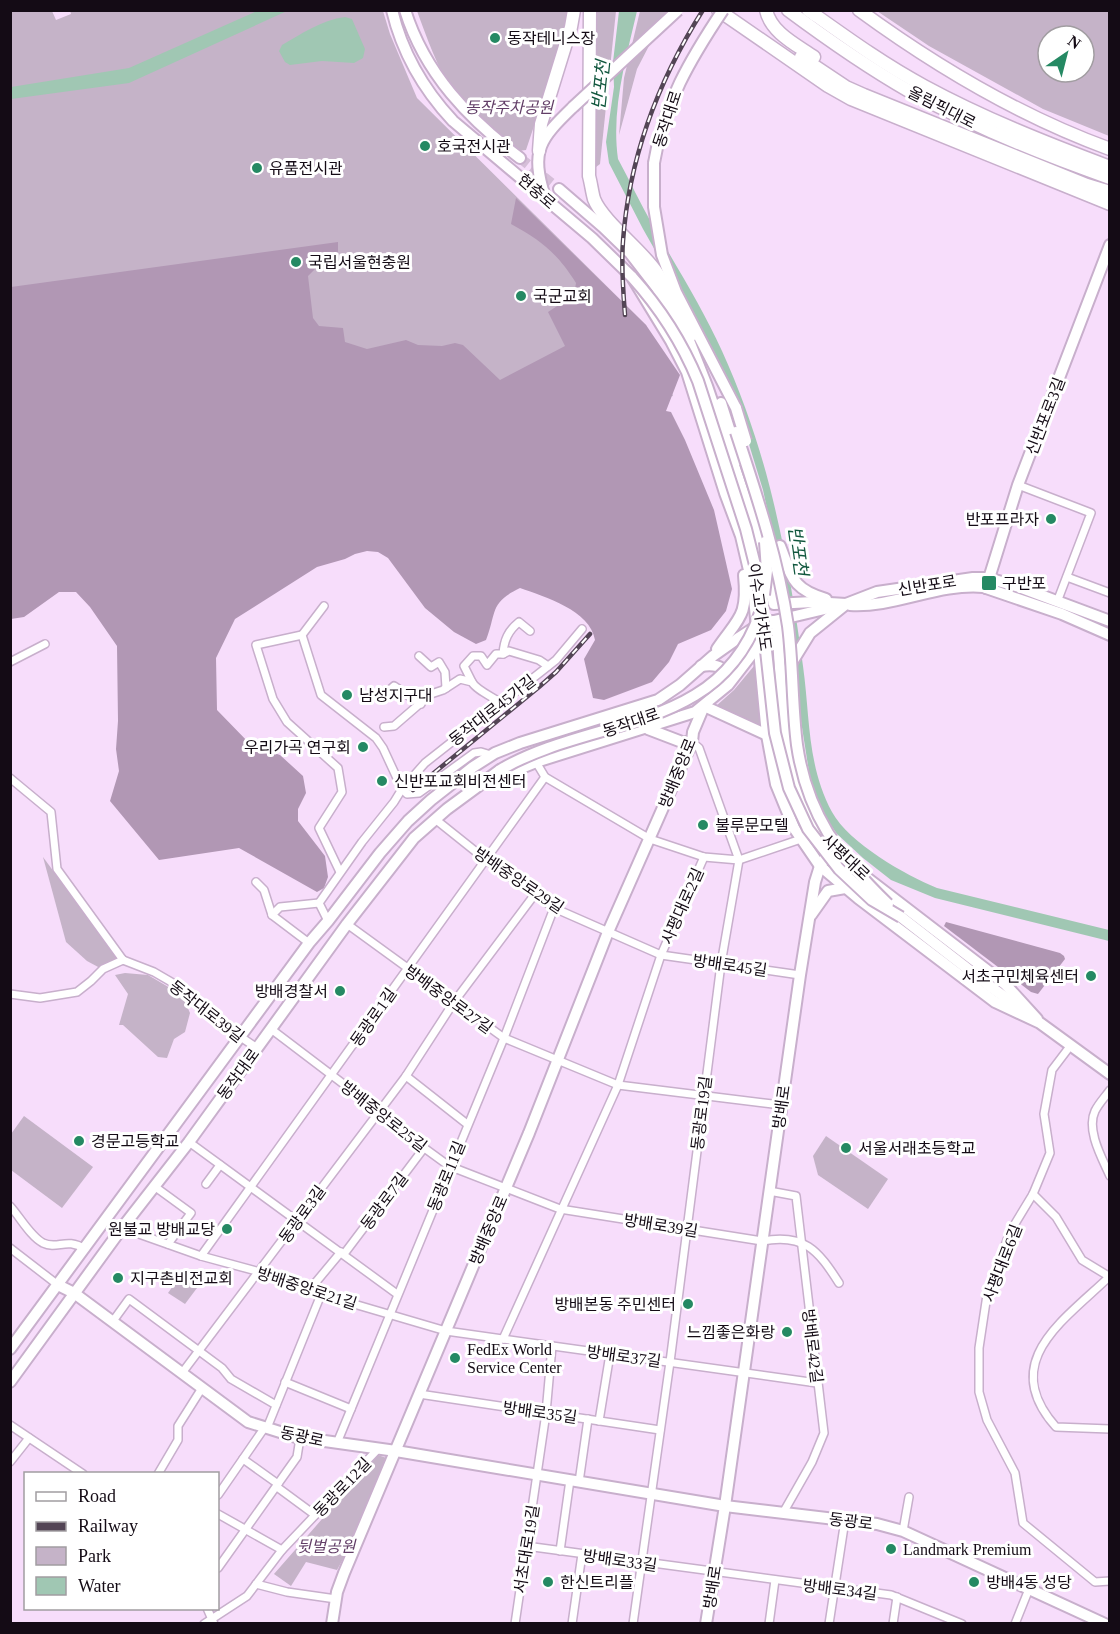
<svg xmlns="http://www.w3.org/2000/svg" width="1120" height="1634" font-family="'Times New Roman','Noto Sans KR',serif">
  <rect width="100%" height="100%" fill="#f7ddfb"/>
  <g fill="#c5b3c8" fill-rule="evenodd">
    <polygon points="70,10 383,11 390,34 417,98 646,325 673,396 11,518 10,11 54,11 52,11 56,20 71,14"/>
    <path d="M417 11H569L566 30 526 150 518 151C497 134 467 114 453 92 437 67 427 38 417 11Z"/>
    <polygon points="595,11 616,11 600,164 592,170"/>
    <polygon points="640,11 667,11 637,69 619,135 624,78"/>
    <path d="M877 11H1109V136L1043 109 929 46ZM1048 36H1084V72H1048Z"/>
    <polygon points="754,666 762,730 715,707 734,690"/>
    <polygon points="43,857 117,958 100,968 87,961 66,942"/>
    <polygon points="125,973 148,975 182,995 190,1013 185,1032 174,1039 167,1058 158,1057 123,1025 119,1025 128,994 115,975"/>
    <polygon points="24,1116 93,1167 62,1208 11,1170 11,1134"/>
    <polygon points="826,1136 888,1179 868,1209 818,1175 813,1156"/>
    <polygon points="180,1276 197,1288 185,1304 168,1293"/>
    <polygon points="378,1455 392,1460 372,1505 337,1570 306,1562 291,1586 274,1574"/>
  </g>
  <g fill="#b197b4">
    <path d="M516 198 646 325 680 375 666 411 671 412 685 440 714 510 732 589 726 611 711 630 678 644 669 662 652 682 604 700 593 698 584 659 595 640C590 610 545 597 520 588 489 603 497 612 486 640L476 644 454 632 425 608 388 558 378 552 367 551 355 554 345 559 317 567 235 619 216 658 217 710 251 745 280 755 303 776 306 793 298 809V821L325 856 328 877 324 888 317 892 239 848 159 860 110 801 119 771 116 749 118 721 117 646 90 607 76 592H59L24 617 11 619V287L338 242V268L315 269 308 276 313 318 319 326 343 328 345 342 367 349 406 340 418 345 442 346 455 343 463 345 500 380 565 346 548 312 574 295 576 283C557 253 542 241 511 224Z"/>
    <polygon points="946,922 1060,953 1064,956 1065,959 1038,994 1031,992 944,926"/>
  </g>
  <g fill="#a0c7b3">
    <polygon points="257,11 287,11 129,83 11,99 11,87 129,68"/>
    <path d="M619 11H637C626 59 611 109 618 159 630 181 640 203 652 224 676 266 702 307 722 351 742 395 758 441 770 488 785 547 795 606 803 666 810 716 807 766 832 812 849 843 905 875 937 888L1109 930V941L935 898 891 880 863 858 837 834 823 814 810 778 792 664 778 559 763 490 744 428 714 354 643 229 609 163 606 142 614 87 613 62Z"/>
    <path d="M345 17 352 19 365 49 363 58 354 63 322 61 290 65 285 62 279 51 282 45C301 34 322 20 345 17Z"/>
  </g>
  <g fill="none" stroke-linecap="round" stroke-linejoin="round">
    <polyline stroke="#d5bed8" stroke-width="10" stroke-dasharray="10 5" stroke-linecap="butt" points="520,158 559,189"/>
    <defs>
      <g id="street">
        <polyline points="1018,485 1091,513 1057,602"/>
        <polyline points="1067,577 1110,593"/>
        <polyline points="324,606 302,635 321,695 376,738 383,748 402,789"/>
        <polyline points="302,635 256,645 273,699 287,722 338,768 342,792 319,828 340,872"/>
        <path d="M503 654C504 640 508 631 519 622L530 631"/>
        <polyline points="419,656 431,667 439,662 445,672 446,688"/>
        <polyline points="10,662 45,644"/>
        <polyline points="472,682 464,666 473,656 481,656 487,665 496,654 503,654 509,651 539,660 548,666"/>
        <polyline points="384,695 394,686 421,704"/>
        <path d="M384 727 394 726 431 694 443 690 460 679 472 682C476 690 493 697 501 703"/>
        <polyline points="536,762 545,777 650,839 704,857 739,860 801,839"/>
        <polyline points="10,778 51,812 57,869 123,960"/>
        <polyline points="402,789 407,794 419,793 426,788 474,753 481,752 491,755"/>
        <polyline points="435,819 485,859 554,908 661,955 800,975"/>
        <polyline points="256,882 264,890 272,915"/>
        <polyline points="328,921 319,903 362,842 394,802 402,789 425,763 556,660 582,629"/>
        <polyline points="347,924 504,1038 618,1085 781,1105"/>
        <polyline points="309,943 272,915 280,907 319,903"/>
        <polyline points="123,960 154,972 185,990 217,1021 257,1048"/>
        <polyline points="10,994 40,998 77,992 91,981 103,969 123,960"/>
        <path d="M271 1029 379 1111 401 1131 449 1166 560 1209 762 1241C804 1233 818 1250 839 1283"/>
        <polyline points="1071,1045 1052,1070 1044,1114 1050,1153 1033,1194 1010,1232 987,1295 979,1348 979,1392 987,1420 1015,1473 1023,1523 1095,1582 1110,1581"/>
        <polyline points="406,1076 467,1124"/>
        <path d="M1110 1090C1105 1097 1099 1103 1095 1111 1086 1130 1102 1158 1110 1176"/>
        <polyline points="189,1142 397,1294"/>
        <polyline points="206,1184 220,1165"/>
        <polyline points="154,1186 191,1213 168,1244"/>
        <polyline points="769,1191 796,1196 824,1433 812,1462 783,1513"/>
        <polyline points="1033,1194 1056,1217 1082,1260 1110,1277"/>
        <path d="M10 1206C20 1217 30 1236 43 1243 58 1250 66 1237 85 1249"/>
        <polyline points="122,1228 201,1256 260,1272 354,1304 446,1331 817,1383"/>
        <polyline points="10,1248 58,1285"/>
        <polyline points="344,1254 424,1148"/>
        <polyline points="201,1256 545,777"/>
        <path d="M1109 1277C1063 1321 998 1362 1056 1427L1110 1429"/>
        <polyline points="311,1288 341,1252"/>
        <polyline points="113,1321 129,1299 222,1368 231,1379 276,1405"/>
        <polyline points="503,1339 618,1085 661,955 704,857"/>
        <polyline points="182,1373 406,1076 454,1002 535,894"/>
        <polyline points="285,1382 351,1409"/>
        <polyline points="419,1394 660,1430"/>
        <polyline points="599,1421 610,1354"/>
        <polyline points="10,1425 83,1474"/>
        <polyline points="267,1428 322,1292"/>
        <polyline points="337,1443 504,1038 554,908"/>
        <polyline points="243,1459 278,1484"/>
        <polyline points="10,1462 29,1438"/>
        <polyline points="158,1474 178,1440 178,1426 202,1388"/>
        <polyline points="579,1482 588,1419"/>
        <polyline points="277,1487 315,1515"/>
        <polyline points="218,1495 265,1427"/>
        <polyline points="218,1514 282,1550"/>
        <polyline points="903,1531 909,1497"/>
        <polyline points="526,1546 891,1595 962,1624"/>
        <polyline points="560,1551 570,1480"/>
        <polyline points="218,1568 297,1457 300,1438"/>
        <polyline points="256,1584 287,1592 336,1599"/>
        <polyline points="207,1608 214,1624"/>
        <polyline points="204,1624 247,1596 282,1550 378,1449"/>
        <polyline points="515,1624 546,1413 552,1346"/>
        <polyline points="572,1624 582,1554"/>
        <polyline points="633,1624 670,1362 721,964 739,860 699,748 692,742"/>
        <polyline points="769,1624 775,1580"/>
        <polyline points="829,1624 845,1520"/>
        <polyline points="893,1624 897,1597"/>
        <polyline points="1015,1624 1029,1589"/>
      </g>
      <g id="secondary">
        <polyline points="986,588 1018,485 1110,245"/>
        <path d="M850 605C894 608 938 583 983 587L1062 614 1110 635"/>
        <polyline points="774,621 846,604 877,592 973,578 988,578 1019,587 1110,621"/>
        <polyline points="991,987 1030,1016"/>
        <polyline points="58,1285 74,1293 248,1422 296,1437 396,1451 725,1506 877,1524 903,1531 1105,1624"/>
        <polyline points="332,1624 337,1592 344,1573 529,1133 608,932 692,742 693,732 704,706"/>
        <polyline points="706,1624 725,1506 800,975 815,882 820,866 832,847"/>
      </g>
      <g id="primary">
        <path d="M392 10C402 52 424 90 453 121L592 238 632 277 671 341 687 372 725 493 741 536 753 587 767 735 776 784 794 828 820 866 858 898 995 1002 1040 1023 1110 1074"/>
        <path d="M405 10C425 74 469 119 520 158"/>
        <polyline points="654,163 654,207 662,255 676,292 736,408"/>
        <polyline points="559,189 603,227 630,253 657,288 688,338 707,386 759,539 763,559"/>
        <path d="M545 197C530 150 540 139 573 107"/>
        <polyline points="721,403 739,460"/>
        <path d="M780 546C792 576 791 589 826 599"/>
        <polyline points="767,577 774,604 813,602 846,604"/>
        <path d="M774 621 777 627C784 702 777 789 834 847"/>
        <path d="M717 649C739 617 748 617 744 575"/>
        <path d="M701 666C713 664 724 665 728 678"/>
        <polyline points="789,667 810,633 846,604"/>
        <polyline points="704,706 767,735"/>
        <polyline points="648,729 682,742 692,742"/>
        <polyline points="492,780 536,762 695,712 728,685 759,645"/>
        <polyline points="867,878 1005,984 1037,1019"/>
        <polyline points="811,915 828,891 845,888"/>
        <polyline points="901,917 991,987"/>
        <polyline points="10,1349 309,943 328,921 380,853 408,821 431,800 473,767 495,753 520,743 658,700 680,685 713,656 737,639 757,626 774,621"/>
        <polyline points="10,1382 122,1228 189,1142 347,924 414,838 447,809 500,770"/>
      </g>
      <g id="highway">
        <path d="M590 10 589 176C591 183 592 192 594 199 602 220 640 249 655 270 669 290 680 312 691 335"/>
        <polyline points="718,10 828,86 851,99 1110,204"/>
        <path d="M766 10C771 33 797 45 814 57"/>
        <path d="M788 10C827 39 867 67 909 91 973 126 1041 154 1110 178"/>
        <path d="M808 10C846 37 883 64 924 86 983 118 1046 143 1110 167"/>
        <path d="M859 10C937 67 1019 116 1110 149"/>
        <polyline points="801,57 846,87 864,95 1087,185 1110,192"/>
        <polyline points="539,151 541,124 571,27 574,10"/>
      </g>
    </defs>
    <use href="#street" stroke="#c8afcc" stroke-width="10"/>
    <use href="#secondary" stroke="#c8afcc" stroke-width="14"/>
    <use href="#primary" stroke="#c8afcc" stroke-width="14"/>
    <use href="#highway" stroke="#c8afcc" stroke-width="15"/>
    <use href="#street" stroke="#fff" stroke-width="7"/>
    <use href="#secondary" stroke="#fff" stroke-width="10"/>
    <use href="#primary" stroke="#fff" stroke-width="10"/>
    <use href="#highway" stroke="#fff" stroke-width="12"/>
    <defs>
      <g id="rail">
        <path d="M625 315C623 290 621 266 623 241 629 158 658 81 703 10"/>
        <polyline points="413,790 539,687 556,672 590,634"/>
      </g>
    </defs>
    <use href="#rail" stroke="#534555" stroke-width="4.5"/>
    <use href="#rail" stroke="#fff" stroke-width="2" stroke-dasharray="7" stroke-linecap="butt"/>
    <defs>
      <g id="primary-bridge">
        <polyline points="573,107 678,10"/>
        <path d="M654 163C663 105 691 58 723 10"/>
        <path d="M632 277C661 309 682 342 698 381L746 529 758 577 775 733 789 788 808 829 839 869 872 900 901 917"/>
        <polyline points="736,408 746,441"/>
        <path d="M736 432C757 496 778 559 788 626 793 665 792 706 797 745 807 814 839 857 888 904"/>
        <polyline points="764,595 767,571 765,542"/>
        <path d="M500 770C591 716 719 734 760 613"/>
      </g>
    </defs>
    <use href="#primary-bridge" stroke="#c8afcc" stroke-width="14" stroke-linecap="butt"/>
    <use href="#primary-bridge" stroke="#fff" stroke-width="10"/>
  </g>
  <g fill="#258963" stroke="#fff" stroke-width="2">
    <circle cx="495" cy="38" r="6"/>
    <circle cx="425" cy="146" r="6"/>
    <circle cx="257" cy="168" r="6"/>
    <circle cx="296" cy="262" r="6"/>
    <circle cx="521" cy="296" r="6"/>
    <circle cx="1051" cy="519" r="6"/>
    <rect x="981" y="575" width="16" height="16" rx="3"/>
    <circle cx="347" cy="695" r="6"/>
    <circle cx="363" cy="747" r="6"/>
    <circle cx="382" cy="781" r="6"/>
    <circle cx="703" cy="825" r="6"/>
    <circle cx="1091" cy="976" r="6"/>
    <circle cx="340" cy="991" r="6"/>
    <circle cx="79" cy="1141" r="6"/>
    <circle cx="846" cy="1148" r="6"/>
    <circle cx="227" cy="1229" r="6"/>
    <circle cx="118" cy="1278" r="6"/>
    <circle cx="688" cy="1304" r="6"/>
    <circle cx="787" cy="1332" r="6"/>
    <circle cx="455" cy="1358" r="6"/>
    <circle cx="891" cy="1549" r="6"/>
    <circle cx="548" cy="1582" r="6"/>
    <circle cx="974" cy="1582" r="6"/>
  </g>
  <g text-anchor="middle" stroke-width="6" stroke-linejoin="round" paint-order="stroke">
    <g font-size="16" fill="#140b15" stroke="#fff" text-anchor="start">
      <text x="507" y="44">동작테니스장</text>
      <text x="437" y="152">호국전시관</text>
      <text x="269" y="174">유품전시관</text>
      <text x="308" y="268">국립서울현충원</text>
      <text x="533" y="302">국군교회</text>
      <text x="1039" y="525" text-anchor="end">반포프라자</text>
      <text x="1002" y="589">구반포</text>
      <text x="359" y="701">남성지구대</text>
      <text x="351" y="753" text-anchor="end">우리가곡 연구회</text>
      <text x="394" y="787">신반포교회비전센터</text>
      <text x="715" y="831">불루문모텔</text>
      <text x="1079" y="982" text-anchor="end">서초구민체육센터</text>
      <text x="328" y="997" text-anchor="end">방배경찰서</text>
      <text x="91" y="1147">경문고등학교</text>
      <text x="858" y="1154">서울서래초등학교</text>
      <text x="215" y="1235" text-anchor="end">원불교 방배교당</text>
      <text x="130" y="1284">지구촌비전교회</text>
      <text x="676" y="1310" text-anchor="end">방배본동 주민센터</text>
      <text x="775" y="1338" text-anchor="end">느낌좋은화랑</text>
      <text x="467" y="1355">FedEx World<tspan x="467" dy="18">Service Center</tspan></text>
      <text x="903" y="1555">Landmark Premium</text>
      <text x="560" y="1588">한신트리플</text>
      <text x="986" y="1588">방배4동 성당</text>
    </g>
    <g font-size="16" font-style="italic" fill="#623e67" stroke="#fff">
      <text x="509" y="113">동작주차공원</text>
      <text x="326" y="1552">뒷벌공원</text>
    </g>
    <g font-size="16" fill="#140b15" stroke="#fff">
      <text transform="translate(942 107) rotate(27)" y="6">올림픽대로</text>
      <text transform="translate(667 119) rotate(-72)" y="6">동작대로</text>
      <text transform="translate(537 191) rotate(41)" y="6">현충로</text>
      <text transform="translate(1045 416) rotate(-69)" y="6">신반포로3길</text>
      <text transform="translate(927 585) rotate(-9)" y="6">신반포로</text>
      <text transform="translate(760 607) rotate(82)" y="6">이수고가차도</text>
      <text transform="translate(492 710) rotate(-38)" y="6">동작대로45가길</text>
      <text transform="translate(631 722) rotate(-19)" y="6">동작대로</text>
      <text transform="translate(677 773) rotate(-68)" y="6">방배중앙로</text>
      <text transform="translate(846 857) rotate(43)" y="6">사평대로</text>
      <text transform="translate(519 880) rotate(34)" y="6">방배중앙로29길</text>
      <text transform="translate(682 906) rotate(-66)" y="6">사평대로2길</text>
      <text transform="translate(730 965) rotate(8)" y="6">방배로45길</text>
      <text transform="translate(449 999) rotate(36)" y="6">방배중앙로27길</text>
      <text transform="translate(207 1011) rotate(38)" y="6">동작대로39길</text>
      <text transform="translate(373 1017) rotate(-55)" y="6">동광로1길</text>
      <text transform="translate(238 1074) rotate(-54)" y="6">동작대로</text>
      <text transform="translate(781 1107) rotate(-82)" y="6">방배로</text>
      <text transform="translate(701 1113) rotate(-83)" y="6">동광로19길</text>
      <text transform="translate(384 1116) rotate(38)" y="6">방배중앙로25길</text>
      <text transform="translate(446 1176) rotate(-68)" y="6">동광로11길</text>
      <text transform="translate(384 1201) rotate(-53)" y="6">동광로7길</text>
      <text transform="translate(302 1214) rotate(-54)" y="6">동광로3길</text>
      <text transform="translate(661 1225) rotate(9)" y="6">방배로39길</text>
      <text transform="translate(488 1230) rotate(-67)" y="6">방배중앙로</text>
      <text transform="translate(1002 1263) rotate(-69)" y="6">사평대로6길</text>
      <text transform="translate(307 1288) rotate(18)" y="6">방배중앙로21길</text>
      <text transform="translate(813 1346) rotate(83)" y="6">방배로42길</text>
      <text transform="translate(624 1356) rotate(8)" y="6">방배로37길</text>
      <text transform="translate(540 1412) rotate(8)" y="6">방배로35길</text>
      <text transform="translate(302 1436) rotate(12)" y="6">동광로</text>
      <text transform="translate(342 1487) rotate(-46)" y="6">동광로12길</text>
      <text transform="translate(851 1521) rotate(7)" y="6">동광로</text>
      <text transform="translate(526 1549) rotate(-81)" y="6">서초대로19길</text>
      <text transform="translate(620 1560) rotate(8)" y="6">방배로33길</text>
      <text transform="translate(712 1587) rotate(-81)" y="6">방배로</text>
      <text transform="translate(840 1589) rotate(7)" y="6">방배로34길</text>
    </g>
    <g font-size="18" font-style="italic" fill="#11573e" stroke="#fff">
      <text transform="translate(601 85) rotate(-84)" y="6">반포천</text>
      <text transform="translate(798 551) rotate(82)" y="6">반포천</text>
    </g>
  </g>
  <rect width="1120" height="1634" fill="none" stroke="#140b15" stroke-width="24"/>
  <rect x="24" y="1472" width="195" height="138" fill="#ffffff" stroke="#a19da1" stroke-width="1.5"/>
  <rect x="36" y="1492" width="30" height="9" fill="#ffffff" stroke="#a19da1" stroke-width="1.5"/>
  <text x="78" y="1502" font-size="18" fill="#140b15">Road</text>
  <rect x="36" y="1522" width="30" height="9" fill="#534555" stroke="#a19da1" stroke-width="1.5"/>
  <text x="78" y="1532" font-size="18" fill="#140b15">Railway</text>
  <rect x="36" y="1547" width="30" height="18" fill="#c5b3c8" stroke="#a19da1" stroke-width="1.5"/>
  <text x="78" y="1562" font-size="18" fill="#140b15">Park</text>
  <rect x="36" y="1577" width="30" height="18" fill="#a0c7b3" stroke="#a19da1" stroke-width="1.5"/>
  <text x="78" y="1592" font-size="18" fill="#140b15">Water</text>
  <g transform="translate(1066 54) rotate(35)"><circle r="28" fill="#ffffff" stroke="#a19da1" stroke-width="1.5"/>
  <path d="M0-4.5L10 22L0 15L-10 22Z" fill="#258963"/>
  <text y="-9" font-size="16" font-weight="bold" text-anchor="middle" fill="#140b15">N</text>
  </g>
</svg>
